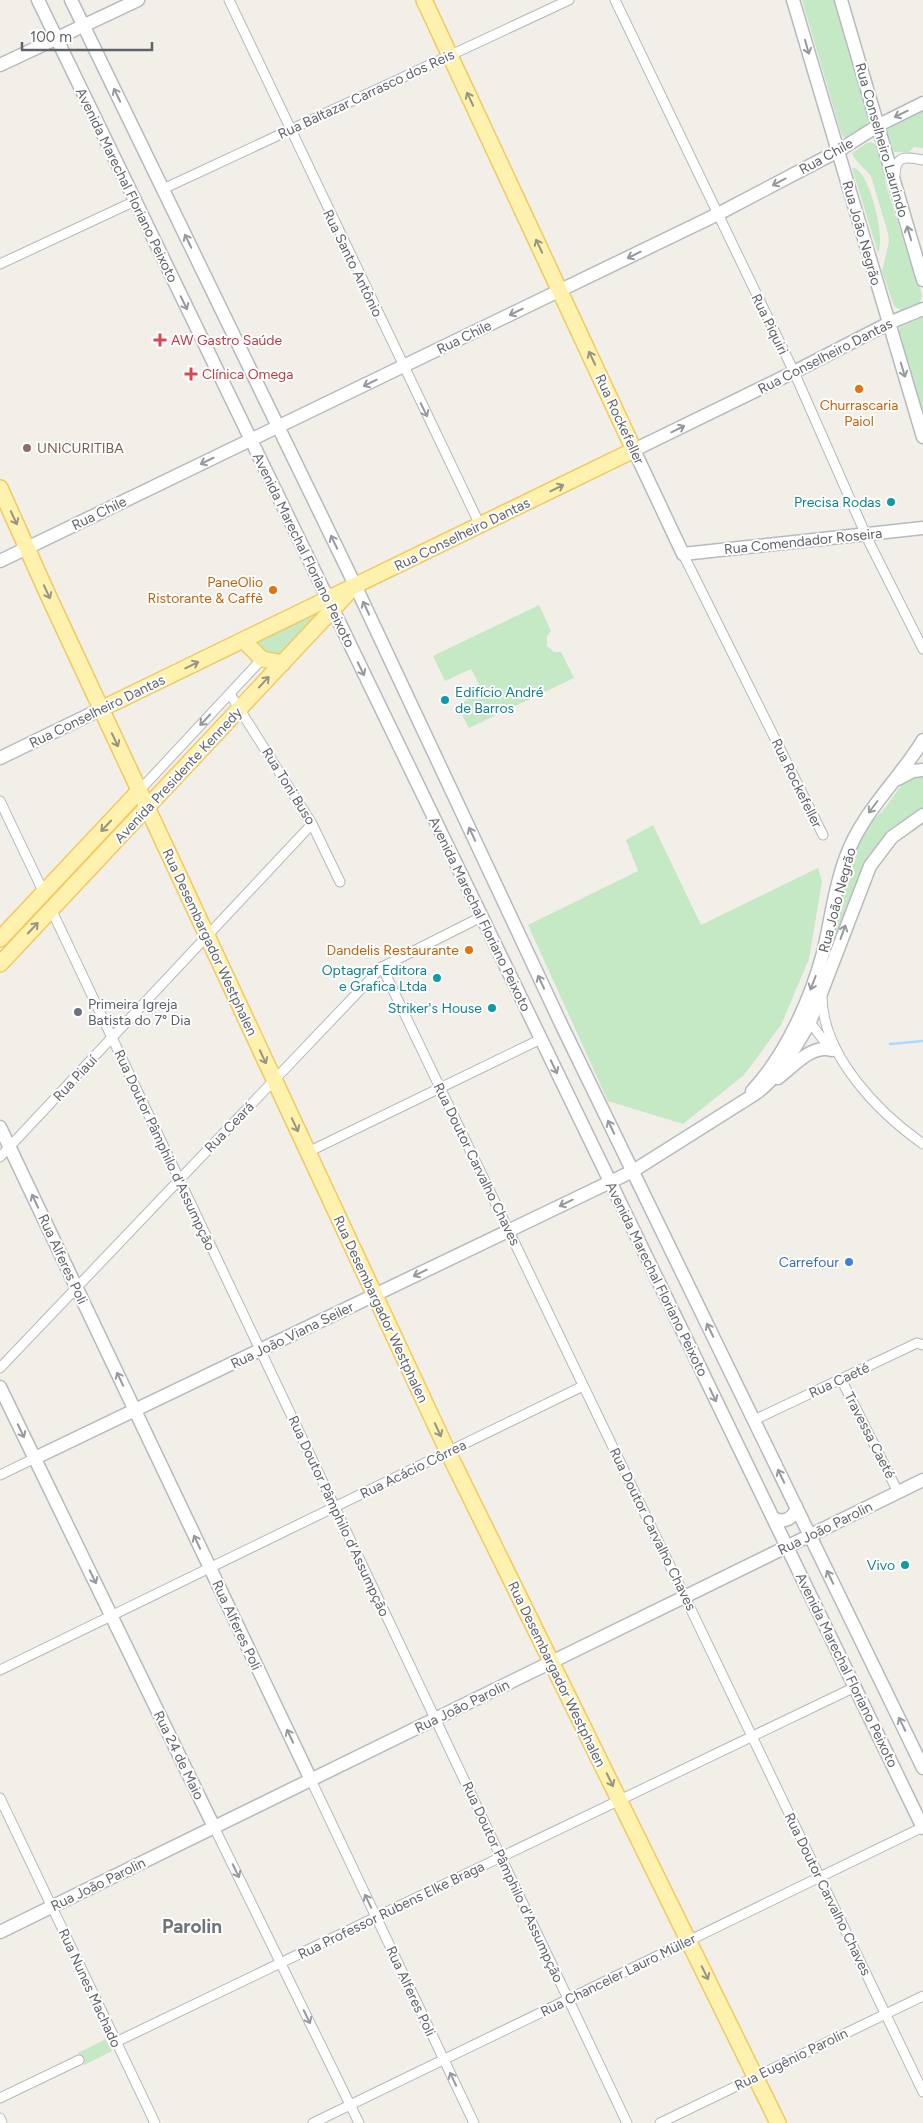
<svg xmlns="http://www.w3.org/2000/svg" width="923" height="2123" font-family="Figtree,sans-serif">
  <rect width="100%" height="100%" fill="#f1efe8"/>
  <g fill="#c5e8c5">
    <polygon points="802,0 836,0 870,117 867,125 846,138 842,136"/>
    <polygon points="923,111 923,148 914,147 909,152 894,152 886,130"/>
    <polygon points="871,142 878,146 885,168 885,182 901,233 906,240 922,295 920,302 901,310 894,306 882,271 889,242 888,233 871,176 855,159 852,153 867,143"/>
    <path d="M852 168H855C859 171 863 175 865 180 873 194 885 239 878 253Z"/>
    <polygon points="923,317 923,415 899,330 901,327"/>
    <polygon points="539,605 551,631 547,636 547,646 554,652 561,652 574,678 469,728 457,705 483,692 471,669 445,681 433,656"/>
    <polygon points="322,607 324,611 283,654 267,653 255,639"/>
    <path d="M914 775H923V808C900 824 880 838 864 862L822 979C831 938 843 858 868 825 872 819 880 815 884 809 894 797 900 783 914 775Z"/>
    <polygon points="653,825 701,925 818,868 822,881 809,959 781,1025 744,1075 683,1124 608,1101 528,925 638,871 626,840"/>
    <polygon points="106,2039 112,2051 84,2065 78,2053"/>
  </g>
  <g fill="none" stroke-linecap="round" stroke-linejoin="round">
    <polyline stroke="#aadaff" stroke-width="2.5" points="890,1044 923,1041"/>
    <defs>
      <g id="street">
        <polyline points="229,0 480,525"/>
        <polyline points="615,0 794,372 869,542 923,649"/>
        <path d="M895 175C896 154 906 157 923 160"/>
        <polyline points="163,189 569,0"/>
        <polyline points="0,264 135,201"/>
        <polyline points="683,554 823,835"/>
        <polyline points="230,694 312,824 340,882"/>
        <polyline points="139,791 262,659"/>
        <polyline points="0,801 44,893"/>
        <polyline points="51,909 627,2123"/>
        <polyline points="382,967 923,2092"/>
        <path d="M822 997C823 1056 878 1112 923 1144"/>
        <polyline points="808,1020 832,1051"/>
        <polyline points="308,1152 541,1039"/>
        <polyline points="0,1157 312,824"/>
        <polyline points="0,1368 382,967 481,917"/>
        <polyline points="841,1379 898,1492"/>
        <polyline points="754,1420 917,1343 923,1345"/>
        <polyline points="0,1475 35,1458"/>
        <polyline points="0,1670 583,1386"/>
        <polyline points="311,1780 474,2123"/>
        <polyline points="0,1798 155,2123"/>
        <polyline points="214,1827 359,2123"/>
        <polyline points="116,2042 855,1687"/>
        <polyline points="0,2098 79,2060"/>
        <polyline points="0,2118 2,2123"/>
        <polyline points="313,2123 923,1827"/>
        <polyline points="660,2123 923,1996"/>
      </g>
      <g id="secondary">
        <polyline points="38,0 923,1828"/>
        <polyline points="71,0 355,585 562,1026 923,1768"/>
        <polyline points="793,0 923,437"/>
        <polyline points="841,0 923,280"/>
        <polyline points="0,65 138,0"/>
        <polyline points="923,309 889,323 794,372 634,450 683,554 923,528"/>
        <polyline points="0,561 718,214 838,151 879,125 923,103"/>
        <polyline points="0,758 101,709"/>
        <polyline points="898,779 913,771 923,770"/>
        <path d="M778 1078C794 1066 811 1044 832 1050"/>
        <path d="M752 1091C785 1056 811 999 823 953 831 921 834 888 846 857 862 812 899 780 923 740"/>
        <polyline points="0,1127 311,1780"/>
        <polyline points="0,1387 214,1827"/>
        <path d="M35 1458 633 1171 755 1094C780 1076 795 1048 810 1022L870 866 892 837 923 815"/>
        <path d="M773 1518C783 1523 791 1520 796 1510V1506"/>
        <polyline points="0,1932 923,1480"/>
      </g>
      <g id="primary">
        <polyline points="0,488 48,595 448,1452 778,2123"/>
        <polyline points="243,640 262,659 283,663"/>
        <polyline points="101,709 634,450 424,0"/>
        <polyline points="0,939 139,791"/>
        <polyline points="0,964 347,594"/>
      </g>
    </defs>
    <use href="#street" stroke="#b5b8bc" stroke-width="11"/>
    <use href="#secondary" stroke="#b6babf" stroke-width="15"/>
    <use href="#primary" stroke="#f2c960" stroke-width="18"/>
    <use href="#street" stroke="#fff" stroke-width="9"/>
    <use href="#secondary" stroke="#fff" stroke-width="12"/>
    <use href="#primary" stroke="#fff2af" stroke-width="15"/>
  </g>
  <defs><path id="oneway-shaft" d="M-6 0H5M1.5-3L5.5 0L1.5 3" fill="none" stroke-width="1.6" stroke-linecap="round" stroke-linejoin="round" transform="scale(1.25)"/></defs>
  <g stroke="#979a9d">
    <use href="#oneway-shaft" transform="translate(807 47) rotate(74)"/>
    <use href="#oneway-shaft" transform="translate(117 95) rotate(-116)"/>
    <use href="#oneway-shaft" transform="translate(901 114) rotate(154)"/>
    <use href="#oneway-shaft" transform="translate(779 182) rotate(152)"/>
    <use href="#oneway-shaft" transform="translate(909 233) rotate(-107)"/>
    <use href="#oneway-shaft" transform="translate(188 241) rotate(-116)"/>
    <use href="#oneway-shaft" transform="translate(634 255) rotate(154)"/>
    <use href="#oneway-shaft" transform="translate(184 303) rotate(64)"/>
    <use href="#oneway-shaft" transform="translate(516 312) rotate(154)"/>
    <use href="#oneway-shaft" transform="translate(903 370) rotate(73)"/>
    <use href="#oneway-shaft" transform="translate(370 383) rotate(154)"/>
    <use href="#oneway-shaft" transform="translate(424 410) rotate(64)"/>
    <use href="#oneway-shaft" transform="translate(678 429) rotate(-26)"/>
    <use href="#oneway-shaft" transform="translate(207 461) rotate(154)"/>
    <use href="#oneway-shaft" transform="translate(334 542) rotate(-116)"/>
    <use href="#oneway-shaft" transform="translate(366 608) rotate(-115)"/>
    <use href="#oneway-shaft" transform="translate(361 669) rotate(64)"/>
    <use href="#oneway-shaft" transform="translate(205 720) rotate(133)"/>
    <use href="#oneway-shaft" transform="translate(873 807) rotate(127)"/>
    <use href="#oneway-shaft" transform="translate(472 834) rotate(-115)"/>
    <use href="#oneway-shaft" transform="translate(843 932) rotate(-70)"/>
    <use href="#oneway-shaft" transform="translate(541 982) rotate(-115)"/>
    <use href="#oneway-shaft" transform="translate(813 983) rotate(111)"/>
    <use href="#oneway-shaft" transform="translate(554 1067) rotate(64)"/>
    <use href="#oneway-shaft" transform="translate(611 1127) rotate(-116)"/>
    <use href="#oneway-shaft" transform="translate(35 1201) rotate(-115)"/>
    <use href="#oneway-shaft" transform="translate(566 1203) rotate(154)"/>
    <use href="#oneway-shaft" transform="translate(420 1273) rotate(154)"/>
    <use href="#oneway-shaft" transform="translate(710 1330) rotate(-116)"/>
    <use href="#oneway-shaft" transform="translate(120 1379) rotate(-115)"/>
    <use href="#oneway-shaft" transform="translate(713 1395) rotate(64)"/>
    <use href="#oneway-shaft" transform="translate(21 1431) rotate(64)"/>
    <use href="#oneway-shaft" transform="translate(781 1476) rotate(-116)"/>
    <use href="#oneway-shaft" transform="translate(197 1542) rotate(-115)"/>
    <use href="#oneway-shaft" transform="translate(93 1577) rotate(64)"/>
    <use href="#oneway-shaft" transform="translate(830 1577) rotate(-116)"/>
    <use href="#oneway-shaft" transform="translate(902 1724) rotate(-116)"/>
    <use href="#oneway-shaft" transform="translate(290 1736) rotate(-115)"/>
    <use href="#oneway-shaft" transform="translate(236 1871) rotate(64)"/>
    <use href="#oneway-shaft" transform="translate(368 1901) rotate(-115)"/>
    <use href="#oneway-shaft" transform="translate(307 2017) rotate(64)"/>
    <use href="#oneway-shaft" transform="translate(453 2079) rotate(-115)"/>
  </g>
  <g stroke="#979581">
    <use href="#oneway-shaft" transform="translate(470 99) rotate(-115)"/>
    <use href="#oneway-shaft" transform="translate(539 246) rotate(-115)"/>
    <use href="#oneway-shaft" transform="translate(592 358) rotate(-115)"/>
    <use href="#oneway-shaft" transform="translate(557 488) rotate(-26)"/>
    <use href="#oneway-shaft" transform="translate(14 518) rotate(65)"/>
    <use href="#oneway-shaft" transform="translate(47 592) rotate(65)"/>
    <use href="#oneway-shaft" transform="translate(192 665) rotate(-26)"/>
    <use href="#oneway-shaft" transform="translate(264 682) rotate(-47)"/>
    <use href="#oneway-shaft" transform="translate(115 740) rotate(65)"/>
    <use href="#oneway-shaft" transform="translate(106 826) rotate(133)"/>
    <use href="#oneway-shaft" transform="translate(33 928) rotate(-47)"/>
    <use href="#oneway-shaft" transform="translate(263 1057) rotate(65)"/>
    <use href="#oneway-shaft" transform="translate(295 1125) rotate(65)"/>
    <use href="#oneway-shaft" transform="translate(438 1430) rotate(65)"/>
    <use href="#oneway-shaft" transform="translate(610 1780) rotate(64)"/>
    <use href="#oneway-shaft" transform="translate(705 1973) rotate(64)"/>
  </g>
  <g fill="#e0444e" stroke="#fff" stroke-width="2">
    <path d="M157.5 332.5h5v5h5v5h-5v5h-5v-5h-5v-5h5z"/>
    <path d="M188.5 366.5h5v5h5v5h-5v5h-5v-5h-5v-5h5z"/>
  </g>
  <g fill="#e8710a" stroke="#fff" stroke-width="2">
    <circle cx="859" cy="389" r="5"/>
    <circle cx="273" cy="590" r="5"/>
    <circle cx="469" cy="950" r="5"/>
  </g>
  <circle fill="#8d6e63" stroke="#fff" stroke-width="2" cx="27" cy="448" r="5"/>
  <g fill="#0f9aa8" stroke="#fff" stroke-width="2">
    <circle cx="891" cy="502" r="5"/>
    <circle cx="445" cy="700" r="5"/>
    <circle cx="437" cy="978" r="5"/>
    <circle cx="492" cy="1008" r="5"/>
    <circle cx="905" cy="1565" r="5"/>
  </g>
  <circle fill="#6b7280" stroke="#fff" stroke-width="2" cx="78" cy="1012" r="5"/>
  <circle fill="#3f7fe0" stroke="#fff" stroke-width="2" cx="849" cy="1262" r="5"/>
  <g text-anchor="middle" stroke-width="4" stroke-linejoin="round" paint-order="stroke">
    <g font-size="14" fill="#5f6368" stroke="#fff">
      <text transform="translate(366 94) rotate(-25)" y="5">Rua Baltazar Carrasco dos Reis</text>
      <text transform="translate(882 140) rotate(74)" y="5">Rua Conselheiro Laurindo</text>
      <text transform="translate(826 156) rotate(-29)" y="5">Rua Chile</text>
      <text transform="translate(127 185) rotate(64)" y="5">Avenida Marechal Floriano Peixoto</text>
      <text transform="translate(862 233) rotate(74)" y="5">Rua João Negrão</text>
      <text transform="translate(353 263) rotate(64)" y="5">Rua Santo Antônio</text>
      <text transform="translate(770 324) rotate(64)" y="5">Rua Piquiri</text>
      <text transform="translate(464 337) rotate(-26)" y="5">Rua Chile</text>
      <text transform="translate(825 356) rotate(-27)" y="5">Rua Conselheiro Dantas</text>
      <text transform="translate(620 419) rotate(65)" y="5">Rua Rockefeller</text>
      <text transform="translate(99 513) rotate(-26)" y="5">Rua Chile</text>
      <text transform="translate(462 534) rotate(-26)" y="5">Rua Conselheiro Dantas</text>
      <text transform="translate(803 541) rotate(-6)" y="5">Rua Comendador Roseira</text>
      <text transform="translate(304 550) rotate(64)" y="5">Avenida Marechal Floriano Peixoto</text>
      <text transform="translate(97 711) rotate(-26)" y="5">Rua Conselheiro Dantas</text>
      <text transform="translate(178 775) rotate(-47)" y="5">Avenida Presidente Kennedy</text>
      <text transform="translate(797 783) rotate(64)" y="5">Rua Rockefeller</text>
      <text transform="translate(289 786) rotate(58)" y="5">Rua Toni Buso</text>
      <text transform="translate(837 900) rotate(-75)" y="5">Rua João Negrão</text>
      <text transform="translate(480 914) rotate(64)" y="5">Avenida Marechal Floriano Peixoto</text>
      <text transform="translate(210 942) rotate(65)" y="5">Rua Desembargador Westphalen</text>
      <text transform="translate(75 1078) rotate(-47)" y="5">Rua Piauí</text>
      <text transform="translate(229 1127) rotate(-46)" y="5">Rua Ceará</text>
      <text transform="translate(165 1150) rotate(65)" y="5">Rua Doutor Pâmphilo d'Assumpção</text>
      <text transform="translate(477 1164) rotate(64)" y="5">Rua Doutor Carvalho Chaves</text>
      <text transform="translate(63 1259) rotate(65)" y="5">Rua Alferes Poli</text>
      <text transform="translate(657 1279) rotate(64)" y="5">Avenida Marechal Floriano Peixoto</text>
      <text transform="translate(381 1309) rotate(65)" y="5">Rua Desembargador Westphalen</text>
      <text transform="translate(292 1335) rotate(-26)" y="5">Rua João Viana Seiler</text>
      <text transform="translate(839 1380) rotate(-25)" y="5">Rua Caeté</text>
      <text transform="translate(870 1435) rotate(63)" y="5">Travessa Caeté</text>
      <text transform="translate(413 1469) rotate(-26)" y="5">Rua Acácio Côrrea</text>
      <text transform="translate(339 1516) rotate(65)" y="5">Rua Doutor Pâmphilo d'Assumpção</text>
      <text transform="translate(825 1528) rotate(-26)" y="5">Rua João Parolin</text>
      <text transform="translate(653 1529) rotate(64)" y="5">Rua Doutor Carvalho Chaves</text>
      <text transform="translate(237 1625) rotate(65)" y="5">Rua Alferes Poli</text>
      <text transform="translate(847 1670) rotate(64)" y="5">Avenida Marechal Floriano Peixoto</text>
      <text transform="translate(557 1674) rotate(64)" y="5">Rua Desembargador Westphalen</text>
      <text transform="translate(462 1706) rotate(-26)" y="5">Rua João Parolin</text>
      <text transform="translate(179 1755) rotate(64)" y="5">Rua 24 de Maio</text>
      <text transform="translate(513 1882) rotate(65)" y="5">Rua Doutor Pâmphilo d'Assumpção</text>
      <text transform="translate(98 1884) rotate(-26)" y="5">Rua João Parolin</text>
      <text transform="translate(828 1894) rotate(64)" y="5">Rua Doutor Carvalho Chaves</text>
      <text transform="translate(391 1910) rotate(-26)" y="5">Rua Professor Rubens Elke Braga</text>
      <text transform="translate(618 1975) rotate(-26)" y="5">Rua Chanceler Lauro Müller</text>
      <text transform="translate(90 1988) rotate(65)" y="5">Rua Nunes Machado</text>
      <text transform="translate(411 1991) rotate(65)" y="5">Rua Alferes Poli</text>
      <text transform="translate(791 2059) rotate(-26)" y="5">Rua Eugênio Parolin</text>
    </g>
    <g font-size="14" fill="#be3a42" stroke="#fff" text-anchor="start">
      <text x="171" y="345">AW Gastro Saúde</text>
      <text x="202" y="379">Clínica Omega</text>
    </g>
    <g font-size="14" fill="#c56008" stroke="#fff" text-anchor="end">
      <text x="859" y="410" text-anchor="middle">Churrascaria<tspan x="859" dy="16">Paiol</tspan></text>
      <text x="263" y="587">PaneOlio<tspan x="263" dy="16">Ristorante &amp; Caffè</tspan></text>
      <text x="459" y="955">Dandelis Restaurante</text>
    </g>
    <g font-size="14" fill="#785e54" stroke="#fff" text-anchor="start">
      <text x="37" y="453">UNICURITIBA</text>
    </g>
    <g font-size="14" fill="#0d838f" stroke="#fff" text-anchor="end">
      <text x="881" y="507">Precisa Rodas</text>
      <text x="455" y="697" text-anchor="start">Edifício André<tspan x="455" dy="16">de Barros</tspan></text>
      <text x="427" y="975">Optagraf Editora<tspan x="427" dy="16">e Grafica Ltda</tspan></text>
      <text x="482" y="1013">Striker's House</text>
      <text x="895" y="1570">Vivo</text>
    </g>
    <g font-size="14" fill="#5b616d" stroke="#fff" text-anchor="start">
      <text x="88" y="1009">Primeira Igreja<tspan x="88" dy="16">Batista do 7° Dia</tspan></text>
    </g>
    <g font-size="14" fill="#366cbe" stroke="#fff" text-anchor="end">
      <text x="839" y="1267">Carrefour</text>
    </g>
    <g font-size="19" font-weight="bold" fill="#70757a" stroke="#fff">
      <text x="192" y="1933">Parolin</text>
    </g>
  </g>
  <path d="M22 42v8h130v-8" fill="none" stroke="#5f6368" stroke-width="2.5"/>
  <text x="30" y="42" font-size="15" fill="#5f6368" stroke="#ffffff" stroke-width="4" paint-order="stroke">100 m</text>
</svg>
